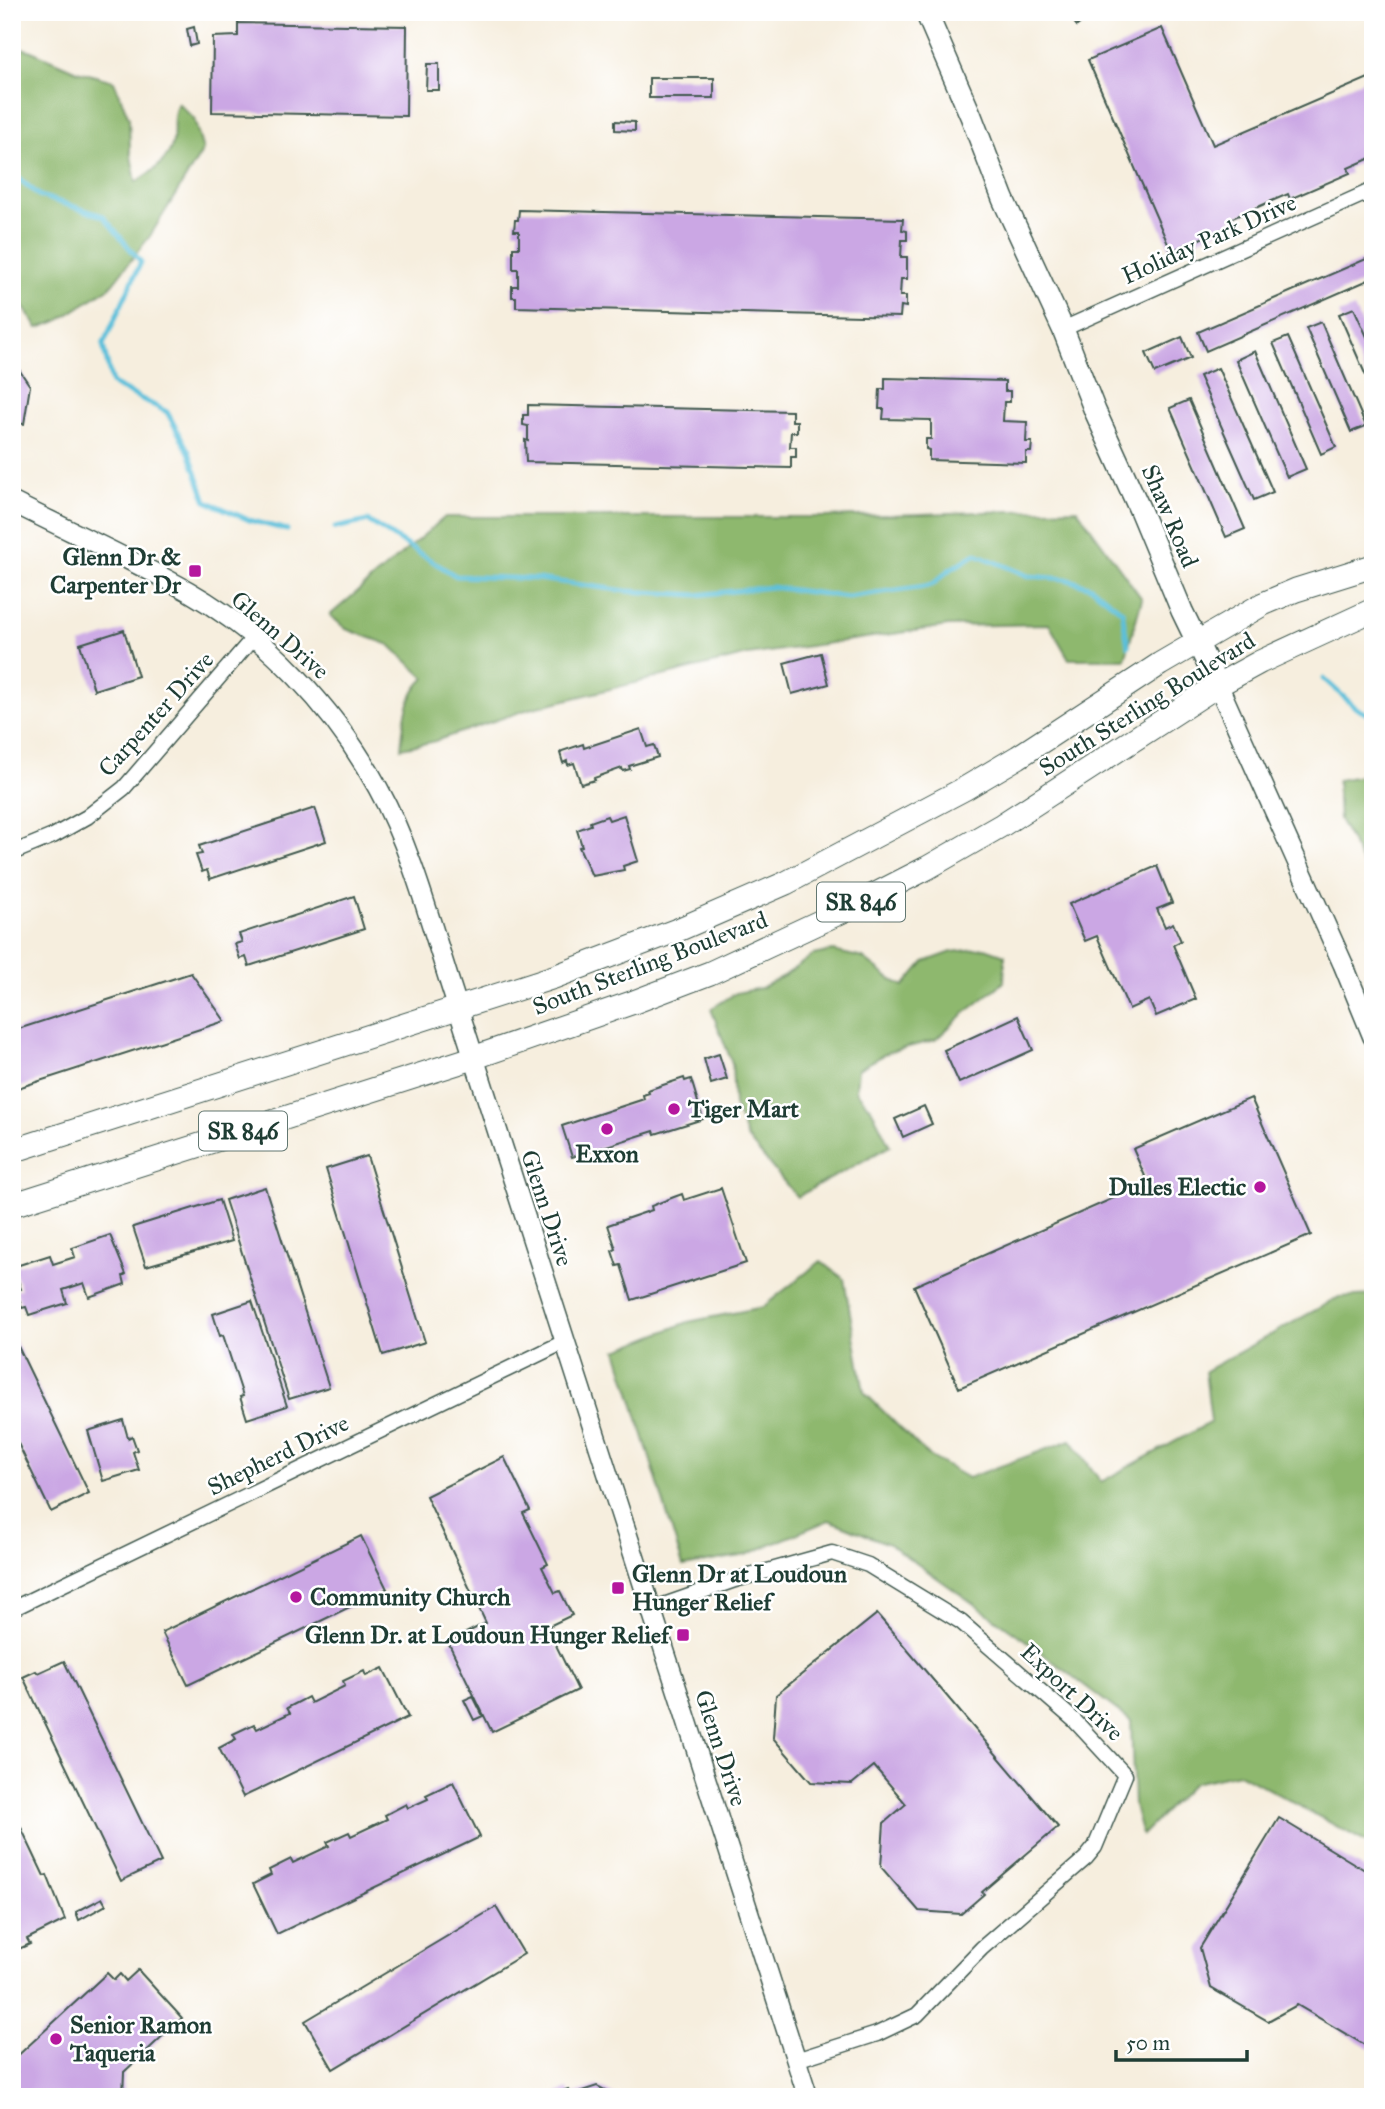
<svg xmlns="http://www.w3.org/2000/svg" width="1385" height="2109" font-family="'IM FELL Great Primer',serif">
  <rect width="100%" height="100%" fill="#fff"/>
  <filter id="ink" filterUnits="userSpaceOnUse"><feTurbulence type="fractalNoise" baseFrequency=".0143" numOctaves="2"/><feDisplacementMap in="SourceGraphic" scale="14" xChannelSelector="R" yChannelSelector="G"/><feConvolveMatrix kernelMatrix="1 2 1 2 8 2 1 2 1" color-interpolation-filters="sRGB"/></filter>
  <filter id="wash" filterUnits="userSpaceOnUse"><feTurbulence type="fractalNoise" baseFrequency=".00686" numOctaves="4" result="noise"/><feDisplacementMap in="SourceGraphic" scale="28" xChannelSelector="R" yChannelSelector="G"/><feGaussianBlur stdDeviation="1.57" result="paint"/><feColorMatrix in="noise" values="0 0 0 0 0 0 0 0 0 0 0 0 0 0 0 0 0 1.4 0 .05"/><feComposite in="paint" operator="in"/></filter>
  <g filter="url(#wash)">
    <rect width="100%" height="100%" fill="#f6eede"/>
    <g fill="#8eb86e" stroke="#567a51" stroke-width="2">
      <path d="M12 46 29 50 77 71 114 81 129 118 130 151 136 182C151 173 170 160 173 141 175 127 171 117 178 103L194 119 203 150 150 236 110 287 58 321 38 328 12 291Z"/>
      <path d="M1077 509 1142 599 1125 659H1069L1049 624 948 626 748 655 529 709 432 742 401 748C404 722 405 697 425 678L390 645 346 629 330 615 445 517H826Z"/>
      <polygon points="1373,774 1373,883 1339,819 1337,780"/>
      <polygon points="985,948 1005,955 1004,982 966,1012 935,1040 889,1052 858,1069 856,1091 872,1110 890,1146 797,1197 747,1138 734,1105 732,1063 711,1009 736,993 761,988 784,976 813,955 833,951 863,958 890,979 904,986 924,962 952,952"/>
      <polygon points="821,1261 844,1279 864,1392 926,1454 968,1478 1071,1440 1101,1482 1211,1422 1205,1371 1339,1297 1373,1295 1373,1846 1239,1773 1193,1783 1142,1835 1134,1806 1131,1721 1025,1640 889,1544 829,1520 746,1555 683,1566 617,1350 688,1322 763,1307"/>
    </g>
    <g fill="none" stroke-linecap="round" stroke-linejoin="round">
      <g stroke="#5cc0da" stroke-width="5">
        <polyline points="12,173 40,196 103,216 141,262 103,345 112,384 167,412 189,452 206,501 249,520 287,530"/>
        <polyline points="335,528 368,521 456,576 538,579 626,591 697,595 771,587 848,597 932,585 949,570 976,554 1029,576 1066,579 1091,587 1122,611 1128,646"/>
        <polyline points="1324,679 1356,708 1373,717"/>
      </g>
    </g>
    <g id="blocks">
      <g fill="#cba7e4">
        <polygon points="1066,12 1094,12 1077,26"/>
        <polygon points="238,23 407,26 406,116 212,112 213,37 238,36"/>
        <polygon points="194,27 197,44 190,46 187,29"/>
        <polygon points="1162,28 1213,145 1373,76 1373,157 1348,168 1350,173 1290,199 1288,194 1230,219 1233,225 1171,251 1088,60"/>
        <polygon points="427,64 439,64 439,90 426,90"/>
        <rect x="649" y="78" width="65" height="20"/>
        <polygon points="615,121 635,122 635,131 615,130"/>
        <polygon points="519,210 903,219 902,230 907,231 907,240 902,240 901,257 907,257 907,279 901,279 900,296 906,296 906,307 901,306 900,317 516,307 516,297 512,297 512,286 518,286 518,269 513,269 513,248 519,248 519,231 514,231 515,220 518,220"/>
        <polygon points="1373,256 1373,278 1206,351 1198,332"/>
        <polygon points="1354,308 1373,350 1373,392 1339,314"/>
        <polygon points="1321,322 1366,426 1351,432 1306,328"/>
        <polygon points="1182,337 1191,358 1155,373 1146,353"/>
        <polygon points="1288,337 1336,447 1321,454 1273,343"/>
        <polygon points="1255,351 1306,469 1287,477 1236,360"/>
        <polygon points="12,359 30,386 24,424 16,423 15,429 12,428"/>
        <polygon points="1218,368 1273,492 1254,500 1199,376"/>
        <polygon points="885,378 1005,381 1005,391 1010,391 1010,402 1004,402 1003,421 1027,422 1026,442 1032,442 1031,452 1026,452 1026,463 929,460 929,450 926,449 926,439 931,439 931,420 883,419 884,409 879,409 880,389 885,389"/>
        <polygon points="1189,400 1245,529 1226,537 1170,408"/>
        <polygon points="528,405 792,411 792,421 797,421 797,432 791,432 790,447 796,447 796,457 791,457 791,468 526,462 525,440 528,441 528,426 523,425 523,415 528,415"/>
        <polygon points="124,630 138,676 94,690 80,644"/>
        <polygon points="821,653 829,684 792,694 784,663"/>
        <polygon points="641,729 647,747 654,745 658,757 629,766 630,769 623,771 622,768 594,778 595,780 581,784 574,763 568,765 567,761 563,763 560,753 562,751 583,744 584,748"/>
        <polygon points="315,808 326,841 210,879 207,870 202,872 196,855 202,854 199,846"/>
        <polygon points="624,815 638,861 623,866 624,870 592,876 579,847 582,846 577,830 591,825 590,822 607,816 609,820"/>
        <polygon points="1157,866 1172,903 1157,909 1165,927 1173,923 1181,941 1173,945 1196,999 1156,1016 1149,1000 1129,1009 1097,936 1085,941 1069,904"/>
        <polygon points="354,896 364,929 249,966 246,957 240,959 235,944 242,942 239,934"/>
        <polygon points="191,973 225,1021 18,1088 15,1078 12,1079 12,1031"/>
        <polygon points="1018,1016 1033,1050 959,1083 944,1050"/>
        <polygon points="719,1054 727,1079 711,1084 704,1059"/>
        <polygon points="684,1078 685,1081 691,1079 703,1119 655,1134 654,1131 572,1157 562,1126 644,1099 643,1095 649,1093 648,1090"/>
        <polygon points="1251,1098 1311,1235 959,1388 914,1286 1148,1183 1133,1149"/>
        <polygon points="924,1106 932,1124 903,1137 895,1119"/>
        <polygon points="367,1156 425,1342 383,1355 326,1169"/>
        <polygon points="265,1187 329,1387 289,1399 225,1200"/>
        <polygon points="721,1188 746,1263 632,1300 621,1265 617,1266 612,1251 616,1249 608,1225 652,1210 651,1206 674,1197 682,1194 684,1200"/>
        <polygon points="219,1200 232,1241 146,1266 133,1227"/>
        <polygon points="110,1235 126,1274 123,1276 125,1284 89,1297 84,1283 63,1290 67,1303 29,1315 26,1307 22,1308 16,1290 21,1289 13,1267 50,1255 53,1264 75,1257 72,1248"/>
        <polygon points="252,1301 287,1406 247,1419 240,1397 243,1396 223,1335 220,1336 213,1314"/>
        <polygon points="12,1334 89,1493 51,1512 12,1431"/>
        <polygon points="123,1420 128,1438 132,1436 137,1450 133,1452 139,1470 103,1481 88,1431"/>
        <polygon points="504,1457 530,1510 523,1513 548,1564 542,1567 555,1593 560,1591 572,1615 547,1627 578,1690 492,1732 448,1642 486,1623 426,1496"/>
        <polygon points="361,1536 387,1589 188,1685 162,1632"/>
        <polygon points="877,1614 1058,1827 982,1892 984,1894 961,1914 919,1911 881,1867 884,1823 906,1804 874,1766 852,1784 811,1782 773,1738 776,1695"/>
        <polygon points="64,1661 161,1862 121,1881 23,1677 36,1671 38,1673"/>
        <polygon points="383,1668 408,1717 243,1797 219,1748 236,1739 233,1734 254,1724 257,1729 290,1713 287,1708 308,1697 311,1703 345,1686 343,1681 364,1671 366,1676"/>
        <polygon points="473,1696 483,1716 474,1720 464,1700"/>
        <polygon points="453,1782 480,1837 277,1934 253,1884 271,1875 269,1870 291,1859 293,1863 329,1846 327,1842 349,1832 351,1836 387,1819 385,1815 406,1804 408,1808 428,1799 426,1795"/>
        <polygon points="12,1803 19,1818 17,1819 44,1876 47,1875 65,1920 27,1939 30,1944 12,1952"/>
        <polygon points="1279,1818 1373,1875 1373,2050 1297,2005 1268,2021 1211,1988 1200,1948"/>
        <polygon points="102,1898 106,1905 79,1920 76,1912"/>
        <polygon points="496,1907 524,1954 333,2069 305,2021"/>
        <polygon points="138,1970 182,2018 124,2072 123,2095 125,2097 16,2097 12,2089 17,2085 12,2076 17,2072 12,2067 12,2061 107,1973 114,1980 120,1974 126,1981"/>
        <polygon points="597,2086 618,2097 546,2097 568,2089 570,2095"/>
      </g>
    </g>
  </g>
  <g filter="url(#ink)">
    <use href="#blocks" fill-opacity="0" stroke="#3f584e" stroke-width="2"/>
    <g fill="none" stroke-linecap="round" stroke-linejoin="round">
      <defs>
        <g id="minor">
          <polyline points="1063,329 1373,190"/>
          <polyline points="12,853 53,836 87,817 124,788 253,638"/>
          <polyline points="12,1609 564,1342"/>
          <polyline points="652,1609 735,1580 832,1553 868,1565 961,1622 1074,1720 1125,1775 1095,1847 1086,1858 982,1948 917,2015 877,2034 796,2060"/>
        </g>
        <g id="tertiary">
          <path d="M12 502C71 532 131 559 188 591 267 636 335 709 378 788 414 853 434 937 458 1008L808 2097"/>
          <polyline points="1218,685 1343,964 1373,1037"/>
        </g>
        <polyline id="secondary" points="926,12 971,116 1003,199 1063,329 1095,411 1140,510 1182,611 1218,685"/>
        <g id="primary">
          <polyline points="12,1151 554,977 680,929 786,883 964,789 1018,757 1160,664 1263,604 1296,590 1373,566"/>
          <polyline points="12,1205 473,1058 634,1002 710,973 843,911 927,868 1002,825 1218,685 1260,662 1373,610"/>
        </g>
      </defs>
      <use href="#minor" stroke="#3f584e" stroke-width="17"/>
      <use href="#tertiary" stroke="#3f584e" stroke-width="22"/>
      <use href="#secondary" stroke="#3f584e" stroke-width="24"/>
      <use href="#primary" stroke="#3f584e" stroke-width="25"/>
      <use href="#minor" stroke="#fff" stroke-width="14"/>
      <use href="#tertiary" stroke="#fff" stroke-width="19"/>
      <use href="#secondary" stroke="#fff" stroke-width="21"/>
      <use href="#primary" stroke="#fff" stroke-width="23"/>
    </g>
  </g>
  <g fill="#b5179e" stroke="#fff" stroke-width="2.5">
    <rect x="188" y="564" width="14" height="14" rx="3.5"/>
    <circle cx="674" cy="1109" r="7"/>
    <circle cx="607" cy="1129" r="7"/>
    <circle cx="1260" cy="1187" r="7"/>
    <rect x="611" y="1581" width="14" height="14" rx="3.5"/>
    <circle cx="296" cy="1597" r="7"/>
    <rect x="676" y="1628" width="14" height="14" rx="3.5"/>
    <circle cx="56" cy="2039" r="7"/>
  </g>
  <g text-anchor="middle" stroke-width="5" stroke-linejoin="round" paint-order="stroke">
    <g fill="#fff" stroke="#627771" stroke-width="2">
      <rect x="817" y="882.5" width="88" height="39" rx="5"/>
      <rect x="199" y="1111.5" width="88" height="39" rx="5"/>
    </g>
    <g font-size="23" font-weight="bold" fill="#1f3d34">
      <text x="861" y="910">SR 846</text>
      <text x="243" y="1139">SR 846</text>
    </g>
    <g font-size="24" fill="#1f3d34" stroke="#fff">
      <text transform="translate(1209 239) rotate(-24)" y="8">Holiday Park Drive</text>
      <text transform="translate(1170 516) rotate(67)" y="8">Shaw Road</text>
      <text transform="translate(280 635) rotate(41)" y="8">Glenn Drive</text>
      <text transform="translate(1147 704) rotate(-32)" y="8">South Sterling Boulevard</text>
      <text transform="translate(156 714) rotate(-48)" y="8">Carpenter Drive</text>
      <text transform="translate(650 963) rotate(-21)" y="8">South Sterling Boulevard</text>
      <text transform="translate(547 1208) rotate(72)" y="8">Glenn Drive</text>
      <text transform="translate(278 1455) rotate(-26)" y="8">Shepherd Drive</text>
      <text transform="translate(1072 1692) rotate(43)" y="8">Export Drive</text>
      <text transform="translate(721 1748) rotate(72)" y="8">Glenn Drive</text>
    </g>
    <g font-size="24" font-weight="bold" fill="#1f3d34" stroke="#fff" text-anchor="start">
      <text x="181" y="565" text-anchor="end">Glenn Dr &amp;<tspan x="181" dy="28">Carpenter Dr</tspan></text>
      <text x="688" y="1117">Tiger Mart</text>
      <text x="607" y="1162" text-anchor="middle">Exxon</text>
      <text x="1246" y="1195" text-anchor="end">Dulles Electic</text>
      <text x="632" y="1582">Glenn Dr at Loudoun<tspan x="632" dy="28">Hunger Relief</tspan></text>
      <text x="310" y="1605">Community Church</text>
      <text x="669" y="1643" text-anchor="end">Glenn Dr. at Loudoun Hunger Relief</text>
      <text x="70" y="2033">Senior Ramon<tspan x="70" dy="28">Taqueria</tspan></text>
    </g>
  </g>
  <rect width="1385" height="2109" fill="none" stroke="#fff" stroke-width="42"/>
  <path d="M1116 2050v10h131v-10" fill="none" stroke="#1f3d34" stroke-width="3.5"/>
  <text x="1126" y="2050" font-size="21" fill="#1f3d34" stroke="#ffffff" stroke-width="5" paint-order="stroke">50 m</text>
</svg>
